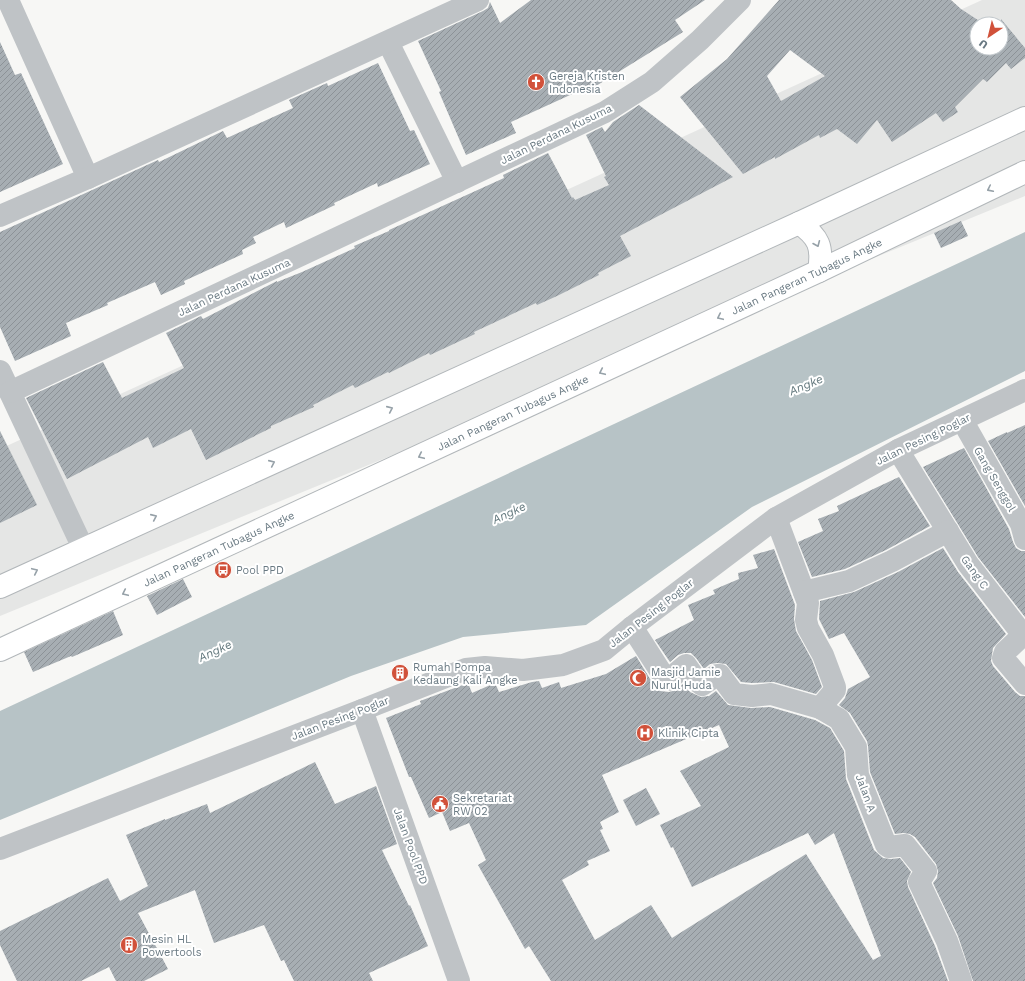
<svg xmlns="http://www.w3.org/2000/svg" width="1025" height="981" font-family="'Work Sans',sans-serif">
  <defs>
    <pattern id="building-hatch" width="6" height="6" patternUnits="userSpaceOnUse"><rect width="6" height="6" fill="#a7aeb3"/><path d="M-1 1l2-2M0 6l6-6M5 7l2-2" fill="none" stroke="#8c9297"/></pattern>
  </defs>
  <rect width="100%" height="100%" fill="#f7f7f5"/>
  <path fill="#e5e6e5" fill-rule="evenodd" d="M982 0H1025V196L0 616V449ZM977 24H1001V48H977Z"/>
  <polygon fill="#b7c3c6" points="1025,232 1025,371 752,507 586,625 463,637 351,676 0,820 0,711"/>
  <g fill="url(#building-hatch)" fill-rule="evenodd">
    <polygon points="531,0 705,0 675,20 683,32 583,94 581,90 511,122 516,133 466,155 439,92 441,91 418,41 483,11 488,8 490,2 500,23"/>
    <path d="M779 0H951L961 9 984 24H977V48H1001V19L1025 48V58L1011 69 1006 63 987 82 983 79 955 107 958 112 943 122 936 113 892 142 877 120 857 144 837 129 820 138 819 135 775 159V157L743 174 680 97 727 59ZM790 50 825 76 781 101 767 76Z"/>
    <polygon points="0,42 15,75 21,73 63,164 0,192"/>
    <polygon points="378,63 410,131 414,130 430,164 378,187 377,183 334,203 335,205 286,228 284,222 253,237 256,243 242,250 243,254 184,281 185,284 161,295 155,282 107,303 108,305 66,323 71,336 15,361 0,327 0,232 158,160 159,162 223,131 227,138 293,108 289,100 327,83 328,86"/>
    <polygon points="639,105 733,177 620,236 631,256 598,273 599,275 557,296 537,305 536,303 521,310 474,332 475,334 430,355 429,353 389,373 388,372 355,388 353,385 313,405 314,407 271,426 271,428 206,460 191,429 153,448 148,437 67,479 26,398 103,362 122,398 184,368 166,333 201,316 203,319 277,281 277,282 302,272 355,248 354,246 389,231 389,230 427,213 504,178 503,175 548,153 572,198 573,197 575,200 609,185 604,177 606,176 586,135 602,127 605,132 613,122"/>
    <polygon points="961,221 968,236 941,248 934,233"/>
    <polygon points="1025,425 1025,506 988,441 1007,432 1007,433"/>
    <polygon points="0,431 37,505 0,523"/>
    <polygon points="964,448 1009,529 1013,542 1016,548 1021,551 1025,551 1025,617 978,557 923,467"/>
    <polygon points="899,477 930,526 886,550 845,569 812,577 798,542 823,531 818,519 839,511 837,506"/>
    <polygon points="943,548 958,572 1006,634 993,648 991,661 993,666 1015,692 1020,696 1025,696 1025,981 973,981 958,936 933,883 937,878 938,871 936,864 915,837 910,834 903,833 895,834 870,772 868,746 867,741 850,713 839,705 845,698 848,689 870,677 844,633 829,639 819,619 820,601 854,592 898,572"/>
    <polygon points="774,549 795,605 794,619 796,631 812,660 822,687 816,694 774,682 752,683 741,682 726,664 717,663 710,664 704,669 696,658 691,653 684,653 678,655 670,662 655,640 694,620 688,605 715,594 713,590 739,579 738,573 758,568 753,555"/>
    <polygon points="183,579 192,597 157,615 147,596"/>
    <polygon points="113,611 123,635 72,657 71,656 33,672 24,652"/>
    <path d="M636 656 655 687 660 691 669 692 676 690 684 683 690 692 701 697 709 696 716 691 728 705 751 708 770 707 815 720 830 728 844 751 846 779 874 850 883 858 891 859 900 858 911 872 907 881 908 887 935 946 948 981H551L529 946 525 949 478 865 486 860 469 823 450 831 442 812 429 818 411 777H409L386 718 421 704 420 701 468 683 472 693 495 683 499 692 532 682 539 681 542 688 559 682 561 688 606 674ZM719 725 729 747 680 771 701 806 660 825 671 848 673 847 692 887 808 833 815 845 834 833 881 956 873 960 806 854 672 938 651 905 595 940 562 880 589 865 587 861 610 851 600 830 603 829 600 822 619 812 602 775Z"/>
    <polygon points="315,762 335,804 376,786 397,844 382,850 409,906 410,905 428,946 369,973 373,981 294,981 284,960 281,961 264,925 214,943 195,890 138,913 168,969 144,981 116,981 109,967 81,981 17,981 0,945 0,931 108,878 120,901 148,886 126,835 165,819 165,820 207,804 210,813"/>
    <polygon points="646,788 660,814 636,826 623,800"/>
  </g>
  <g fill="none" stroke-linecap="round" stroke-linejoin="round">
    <defs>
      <g id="major">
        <path d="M799 223C819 237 823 247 819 271"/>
        <polyline points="0,587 799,223 1025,118"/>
        <path id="s1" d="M0 650 819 271 1025 172"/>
      </g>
    </defs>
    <use href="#major" stroke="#b2b7ba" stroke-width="24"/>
    <g stroke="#bfc3c6" stroke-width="22">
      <polyline points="8,0 88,178"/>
      <polyline points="388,42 457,182"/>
      <polyline points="0,216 88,178 478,0"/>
      <polyline points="0,371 83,548"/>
      <polyline points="10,392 605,112 652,82 700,40 740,0"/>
      <polyline points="962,420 1021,524 1025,539"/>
      <polyline points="898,450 968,564 1023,635 1005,652 1003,658 1025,684"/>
      <polyline points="776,518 808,603 806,620 808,628 823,655 835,687 835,690 820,708"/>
      <polyline points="804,592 849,581 892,561 948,531"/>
      <polyline points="632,627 666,680 668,680 686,665 698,682 702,685 717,675 720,675 734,694 752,696 771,694 820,708 839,719 856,747 858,775 886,845 889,847 905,845 926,871 919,882 947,941 961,981"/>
      <polyline points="362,710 459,981"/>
      <polyline points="0,849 362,710 466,669 485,667 523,670 563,665 604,650 632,627 776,518 898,450 1025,390"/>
    </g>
    <use href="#major" stroke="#fff" stroke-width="22"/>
  </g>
  <defs><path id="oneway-chevron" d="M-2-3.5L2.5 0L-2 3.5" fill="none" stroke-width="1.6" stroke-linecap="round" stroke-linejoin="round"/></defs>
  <g stroke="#96a1a8">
    <use href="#oneway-chevron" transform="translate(990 189) rotate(154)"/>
    <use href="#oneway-chevron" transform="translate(817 244) rotate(67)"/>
    <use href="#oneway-chevron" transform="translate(720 317) rotate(155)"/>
    <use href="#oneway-chevron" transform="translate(602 372) rotate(155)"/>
    <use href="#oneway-chevron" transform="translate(390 409) rotate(-24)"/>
    <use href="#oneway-chevron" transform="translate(421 456) rotate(155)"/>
    <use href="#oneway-chevron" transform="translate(272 463) rotate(-24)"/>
    <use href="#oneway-chevron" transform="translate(154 517) rotate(-24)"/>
    <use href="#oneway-chevron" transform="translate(35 571) rotate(-25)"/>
    <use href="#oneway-chevron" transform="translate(125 593) rotate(155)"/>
  </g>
  <defs>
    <symbol id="church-disc" viewBox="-11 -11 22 22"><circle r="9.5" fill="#d1513a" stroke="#fff"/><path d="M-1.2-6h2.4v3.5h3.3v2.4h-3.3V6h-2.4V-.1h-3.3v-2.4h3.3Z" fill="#fff"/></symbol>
    <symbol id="bus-disc" viewBox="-11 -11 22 22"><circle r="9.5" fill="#d1513a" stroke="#fff"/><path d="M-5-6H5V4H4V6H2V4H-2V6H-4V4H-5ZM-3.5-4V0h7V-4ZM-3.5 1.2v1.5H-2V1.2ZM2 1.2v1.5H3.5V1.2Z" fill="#fff"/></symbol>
    <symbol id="building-disc" viewBox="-11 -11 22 22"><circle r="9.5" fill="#d1513a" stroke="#fff"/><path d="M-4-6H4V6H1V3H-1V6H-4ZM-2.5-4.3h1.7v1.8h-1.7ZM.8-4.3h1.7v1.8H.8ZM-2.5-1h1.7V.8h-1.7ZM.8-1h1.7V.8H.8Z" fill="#fff"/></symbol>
    <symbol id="mosque-disc" viewBox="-11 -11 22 22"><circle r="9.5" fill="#d1513a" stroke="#fff"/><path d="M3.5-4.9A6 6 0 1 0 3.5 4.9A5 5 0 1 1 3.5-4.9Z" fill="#fff"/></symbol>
    <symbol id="hospital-disc" viewBox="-11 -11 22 22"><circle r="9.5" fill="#d1513a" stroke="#fff"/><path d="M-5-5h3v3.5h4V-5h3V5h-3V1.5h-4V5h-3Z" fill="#fff"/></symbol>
    <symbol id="civic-disc" viewBox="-11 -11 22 22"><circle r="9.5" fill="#d1513a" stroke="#fff"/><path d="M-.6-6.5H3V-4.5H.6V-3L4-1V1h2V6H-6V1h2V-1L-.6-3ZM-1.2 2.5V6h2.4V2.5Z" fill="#fff"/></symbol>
  </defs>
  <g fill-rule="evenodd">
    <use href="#church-disc" x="526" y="72" width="20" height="20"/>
    <use href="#bus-disc" x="213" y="560" width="20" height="20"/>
    <use href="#building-disc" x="390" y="663" width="20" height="20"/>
    <use href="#mosque-disc" x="628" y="668" width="20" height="20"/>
    <use href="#hospital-disc" x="635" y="723" width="20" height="20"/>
    <use href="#civic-disc" x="430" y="794" width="20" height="20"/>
    <use href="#building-disc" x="119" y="935" width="20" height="20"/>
  </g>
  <g text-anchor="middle" stroke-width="4" stroke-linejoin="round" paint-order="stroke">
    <g font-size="11" fill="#697982" stroke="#fff" text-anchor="start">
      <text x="549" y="80">Gereja Kristen<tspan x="549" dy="13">Indonesia</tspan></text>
      <text x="236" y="574">Pool PPD</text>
      <text x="413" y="671">Rumah Pompa<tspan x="413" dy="13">Kedaung Kali Angke</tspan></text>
      <text x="651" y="676">Masjid Jamie<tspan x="651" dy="13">Nurul Huda</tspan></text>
      <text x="658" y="737">Klinik Cipta</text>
      <text x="453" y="802">Sekretariat<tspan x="453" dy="13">RW 02</tspan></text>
      <text x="142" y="943">Mesin HL<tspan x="142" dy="13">Powertools</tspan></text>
    </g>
    <g font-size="11" fill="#697982" stroke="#fff">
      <text transform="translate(556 134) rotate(-26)" y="4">Jalan Perdana Kusuma</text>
      <text dy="4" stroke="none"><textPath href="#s1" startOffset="889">Jalan Pangeran Tubagus Angke</textPath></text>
      <text transform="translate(234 287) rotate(-25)" y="4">Jalan Perdana Kusuma</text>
      <text dy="4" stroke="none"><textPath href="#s1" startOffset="565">Jalan Pangeran Tubagus Angke</textPath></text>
      <text transform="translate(923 439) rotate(-26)" y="4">Jalan Pesing Poglar</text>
      <text transform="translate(995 479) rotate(60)" y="4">Gang Senggol</text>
      <text dy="4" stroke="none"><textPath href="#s1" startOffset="241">Jalan Pangeran Tubagus Angke</textPath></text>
      <text transform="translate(975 572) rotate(54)" y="4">Gang C</text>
      <text transform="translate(651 613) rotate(-38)" y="4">Jalan Pesing Poglar</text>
      <text transform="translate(340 718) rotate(-21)" y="4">Jalan Pesing Poglar</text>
      <text transform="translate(866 793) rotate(70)" y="4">Jalan A</text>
      <text transform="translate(411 846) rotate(70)" y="4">Jalan Pool PPD</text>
    </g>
    <g font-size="12" font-style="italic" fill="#657a7f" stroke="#fff">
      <text transform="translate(806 385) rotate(-23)" y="4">Angke</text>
      <text transform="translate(509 513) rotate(-25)" y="4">Angke</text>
      <text transform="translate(215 651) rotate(-25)" y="4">Angke</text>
    </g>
  </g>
  <g transform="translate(989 36) rotate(215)"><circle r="19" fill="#ffffff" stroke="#c3c9cd"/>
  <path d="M0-3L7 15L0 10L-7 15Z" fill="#d1513a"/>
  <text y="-6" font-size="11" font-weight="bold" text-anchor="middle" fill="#697982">U</text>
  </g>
</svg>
